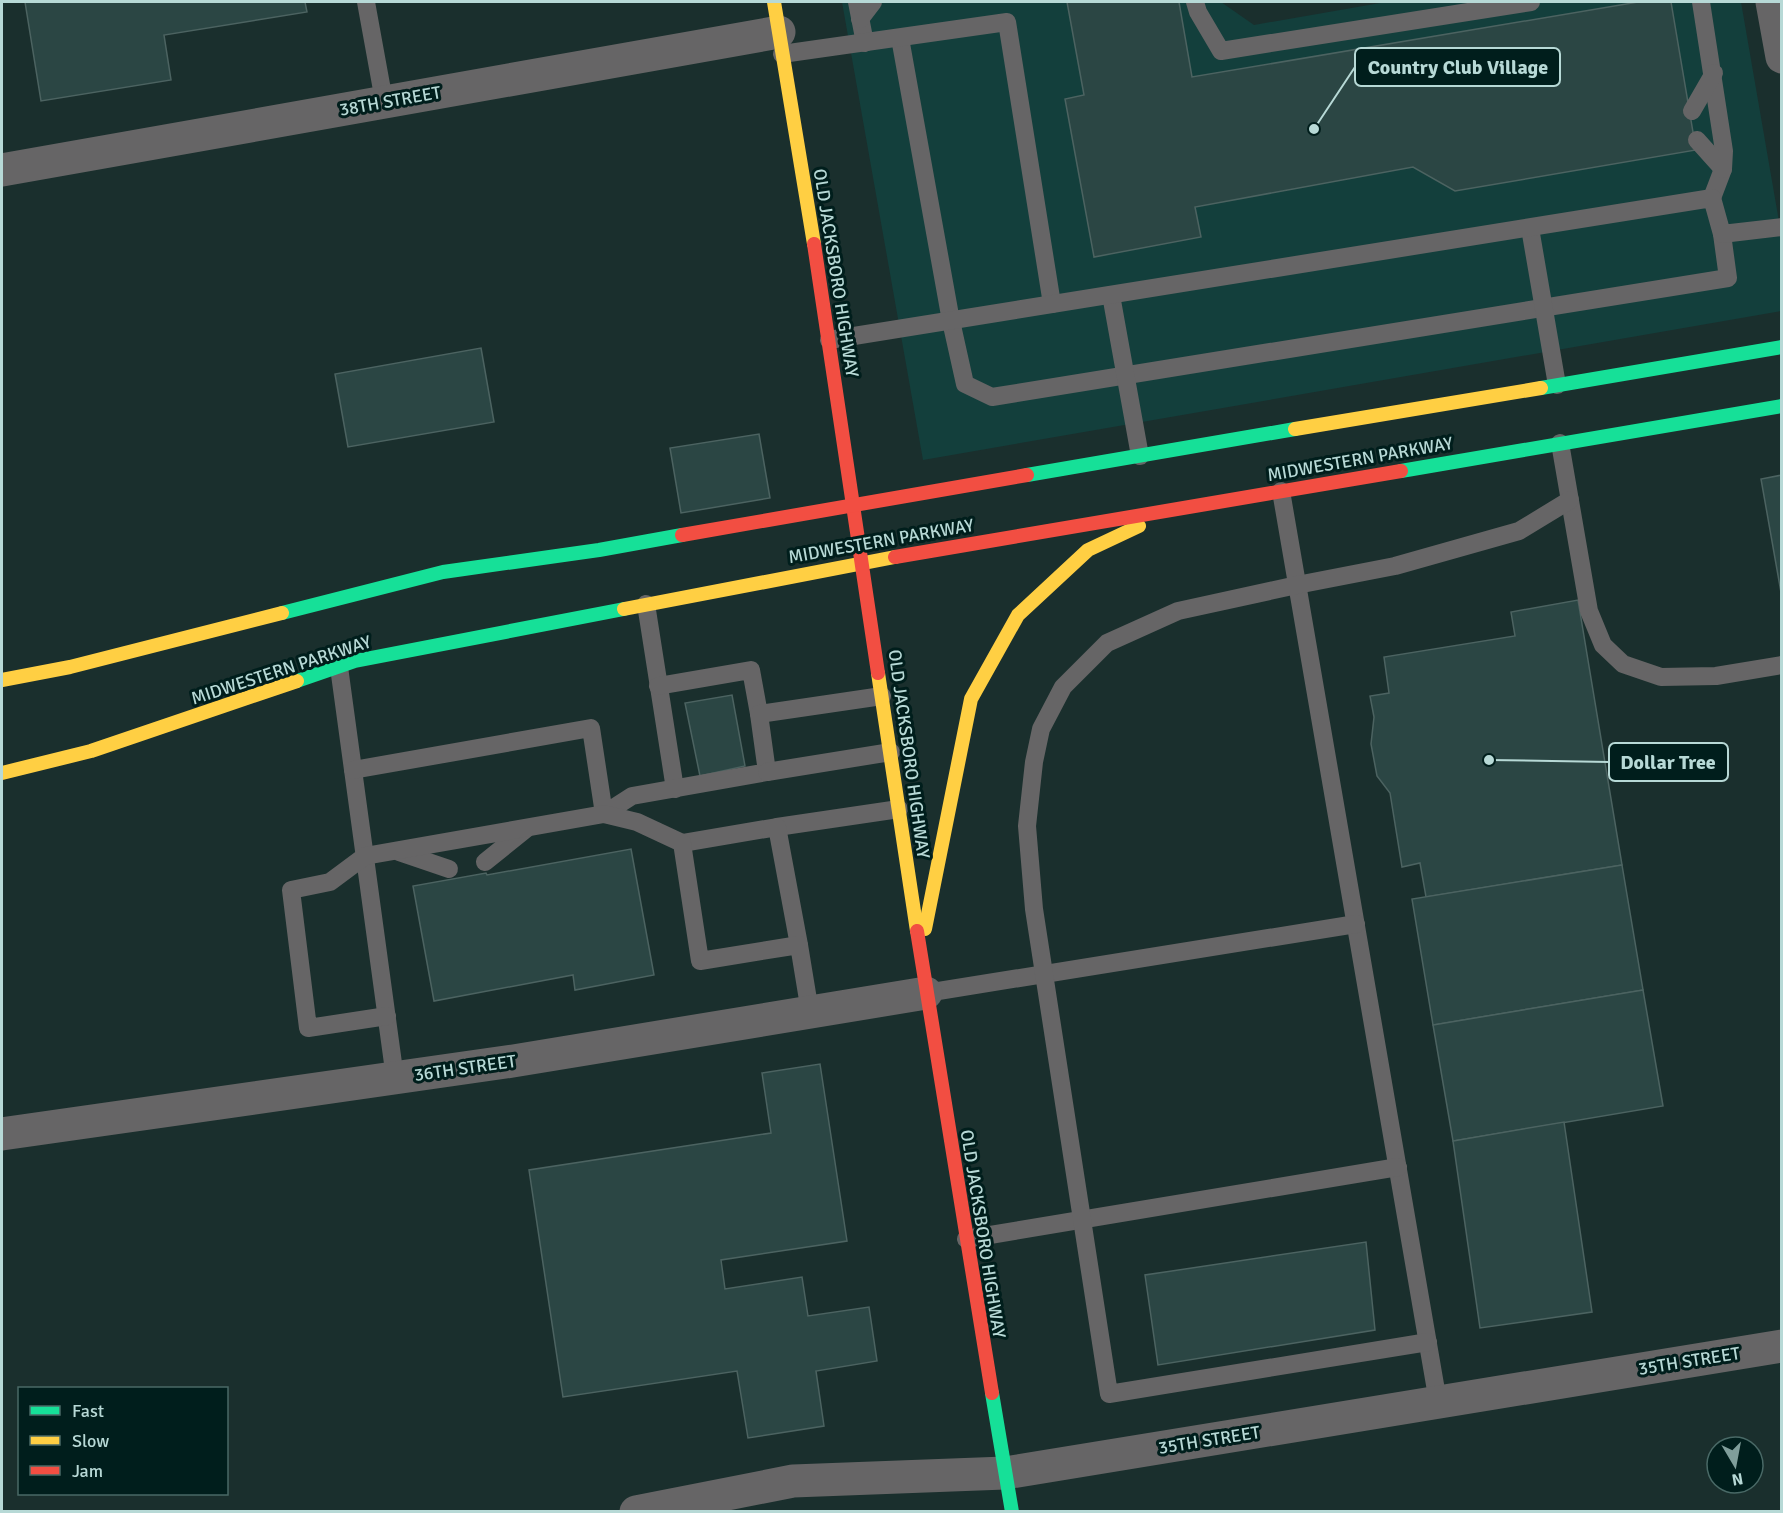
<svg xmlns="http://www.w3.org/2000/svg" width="1783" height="1513" font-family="Signika,sans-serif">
  <rect width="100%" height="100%" fill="#1a2f2d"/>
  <polygon fill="#133f3c" points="842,2 1221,2 1254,25 1386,2 1741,2 1781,233 1781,311 923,460"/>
  <g fill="#2b4644" stroke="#4c6361" stroke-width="1.5">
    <polygon points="25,2 305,2 307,12 164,35 171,80 41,101"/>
    <polygon points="1067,2 1179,2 1192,77 1638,2 1671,2 1696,150 1455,191 1413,167 1195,207 1201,237 1094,257 1065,99 1084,95"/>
    <polygon points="481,348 494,422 348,447 335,374"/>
    <polygon points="759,434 770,498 681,513 670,448"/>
    <polygon points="1782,475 1782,598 1761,479"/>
    <polygon points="1578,600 1622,865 1426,897 1420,863 1402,867 1390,793 1377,776 1371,744 1374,717 1370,696 1389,693 1384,657 1515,636 1511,612"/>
    <polygon points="732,695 745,766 700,776 685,703"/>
    <polygon points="631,849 654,975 575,990 573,975 434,1001 413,886 486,873 487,875"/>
    <polygon points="1622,865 1643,990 1433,1025 1412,899"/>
    <polygon points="1643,990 1663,1106 1453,1141 1433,1025"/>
    <polygon points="820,1064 847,1241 721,1260 725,1289 802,1277 808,1316 869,1307 877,1361 816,1371 824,1426 748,1438 737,1371 563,1397 529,1170 771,1133 762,1073"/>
    <polygon points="1564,1122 1592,1312 1480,1328 1453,1141"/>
    <polygon points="1366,1242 1375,1330 1158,1365 1145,1275"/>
  </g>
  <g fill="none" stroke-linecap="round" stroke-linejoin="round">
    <g stroke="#666566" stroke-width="18">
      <polyline points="366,2 384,101"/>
      <polyline points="857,2 865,43"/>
      <polyline points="1195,2 1198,12 1221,51 1531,2"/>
      <polyline points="1701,2 1724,151 1723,169 1712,198"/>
      <polyline points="860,19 873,2"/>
      <polyline points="900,38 951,321 965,384 992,397 1728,278 1722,234"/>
      <polyline points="782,54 1007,22 1052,304"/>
      <polyline points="1692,111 1714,73"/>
      <polyline points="1697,140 1723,169"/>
      <polyline points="1530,228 1557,385"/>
      <polyline points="1111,295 1140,456"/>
      <polyline points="829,340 1712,198 1722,234 1782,227"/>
      <polyline points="1560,443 1589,611 1603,645 1623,664 1661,677 1716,676 1782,665"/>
      <polyline points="1281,491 1438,1402"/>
      <polyline points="646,604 675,789"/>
      <polyline points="339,667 395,1078"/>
      <polyline points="658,686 751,670 759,714"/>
      <polyline points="353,770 591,728 604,814 632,796 767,772 759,714 882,696"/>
      <polyline points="767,772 891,752"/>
      <polyline points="777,827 899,809"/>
      <polyline points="682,843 777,827 799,945"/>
      <polyline points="399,852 449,869"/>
      <polyline points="485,862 526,829"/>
      <polyline points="926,993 1356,924"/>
      <polyline points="387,1016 308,1028 291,890 330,882 365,856 604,814 637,822 682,843 700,961 799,945 810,1012"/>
      <polyline points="966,1239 1398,1167"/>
      <polyline points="1428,1342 1109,1394 1034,909 1027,826 1034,762 1041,729 1063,687 1107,643 1178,611 1297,585 1395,566 1519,531 1570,500"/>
    </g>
    <g stroke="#666566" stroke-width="33">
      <polyline points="1772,2 1782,57"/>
      <polyline points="2,170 779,32"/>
      <polyline points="2,1134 513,1061 926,993"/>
      <polyline points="636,1512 793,1481 1005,1473 1782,1346"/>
    </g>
    <g stroke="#16e098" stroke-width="14">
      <polyline points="1541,388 1782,347"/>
      <polyline points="1401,471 1782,406"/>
      <polyline points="1027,475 1295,429"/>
      <polyline points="282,613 443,572 599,550 682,535"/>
      <polyline points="297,681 355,661 624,609"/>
      <polyline points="992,1393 1012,1512"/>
    </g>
    <g stroke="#ffcf43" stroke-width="14">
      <polyline points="774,2 814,244"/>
      <polyline points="1295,429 1541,388"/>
      <polyline points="624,609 895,557"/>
      <polyline points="878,673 917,931"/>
      <polyline points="2,680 70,667 282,613"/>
      <polyline points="2,773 91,751 297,681"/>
      <polyline points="925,929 971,699 1018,615 1088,550 1139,526"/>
    </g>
    <g stroke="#f24e42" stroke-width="14">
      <polyline points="814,244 878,673"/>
      <polyline points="682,535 1027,475"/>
      <polyline points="895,557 1401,471"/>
      <polyline points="917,931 992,1393"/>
    </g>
  </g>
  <g text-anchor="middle" stroke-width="6" stroke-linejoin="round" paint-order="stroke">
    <g font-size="18" fill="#b7d9d6" stroke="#001e1c">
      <text transform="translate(390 101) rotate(-10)" y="6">38TH STREET</text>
      <text transform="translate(836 273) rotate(81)" y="6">OLD JACKSBORO HIGHWAY</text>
      <text transform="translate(1360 459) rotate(-10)" y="6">MIDWESTERN PARKWAY</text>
      <text transform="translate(881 541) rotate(-10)" y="6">MIDWESTERN PARKWAY</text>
      <text transform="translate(281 670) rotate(-18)" y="6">MIDWESTERN PARKWAY</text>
      <text transform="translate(909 754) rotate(82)" y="6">OLD JACKSBORO HIGHWAY</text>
      <text transform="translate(465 1068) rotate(-8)" y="6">36TH STREET</text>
      <text transform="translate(983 1234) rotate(81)" y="6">OLD JACKSBORO HIGHWAY</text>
      <text transform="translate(1689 1361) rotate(-9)" y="6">35TH STREET</text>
      <text transform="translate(1209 1440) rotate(-9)" y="6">35TH STREET</text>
    </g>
  </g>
  <path fill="none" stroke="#b7d9d6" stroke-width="2" d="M1314 129L1355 67M1489 760L1609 762"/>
  <g fill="#b7d9d6" stroke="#001e1c" stroke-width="2">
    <circle cx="1314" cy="129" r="6"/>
    <circle cx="1489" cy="760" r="6"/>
  </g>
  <g fill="#001e1c" stroke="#b7d9d6" stroke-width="2">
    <rect x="1355" y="48" width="205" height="38" rx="6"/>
    <rect x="1609" y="743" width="119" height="38" rx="6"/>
  </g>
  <g font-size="20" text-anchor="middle" font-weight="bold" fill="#b7d9d6">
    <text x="1458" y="74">Country Club Village</text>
    <text x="1668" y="769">Dollar Tree</text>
  </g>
  <rect width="1783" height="1513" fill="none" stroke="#b7d9d6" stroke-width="6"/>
  <rect x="18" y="1387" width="210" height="108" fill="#001e1c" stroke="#496966" stroke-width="1.5"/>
  <rect x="30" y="1406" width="30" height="9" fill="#16e098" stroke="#496966" stroke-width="1.5"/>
  <text x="72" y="1417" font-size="18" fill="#b7d9d6">Fast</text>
  <rect x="30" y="1436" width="30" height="9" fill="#ffcf43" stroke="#496966" stroke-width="1.5"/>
  <text x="72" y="1447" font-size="18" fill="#b7d9d6">Slow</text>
  <rect x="30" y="1466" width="30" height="9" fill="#f24e42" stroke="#496966" stroke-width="1.5"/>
  <text x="72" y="1477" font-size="18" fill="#b7d9d6">Jam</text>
  <g transform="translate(1735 1465) rotate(170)"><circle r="28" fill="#001e1c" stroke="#496966" stroke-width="1.5"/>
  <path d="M0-4.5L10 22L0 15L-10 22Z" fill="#809e9b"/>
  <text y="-9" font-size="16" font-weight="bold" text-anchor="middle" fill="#b7d9d6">N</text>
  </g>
</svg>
